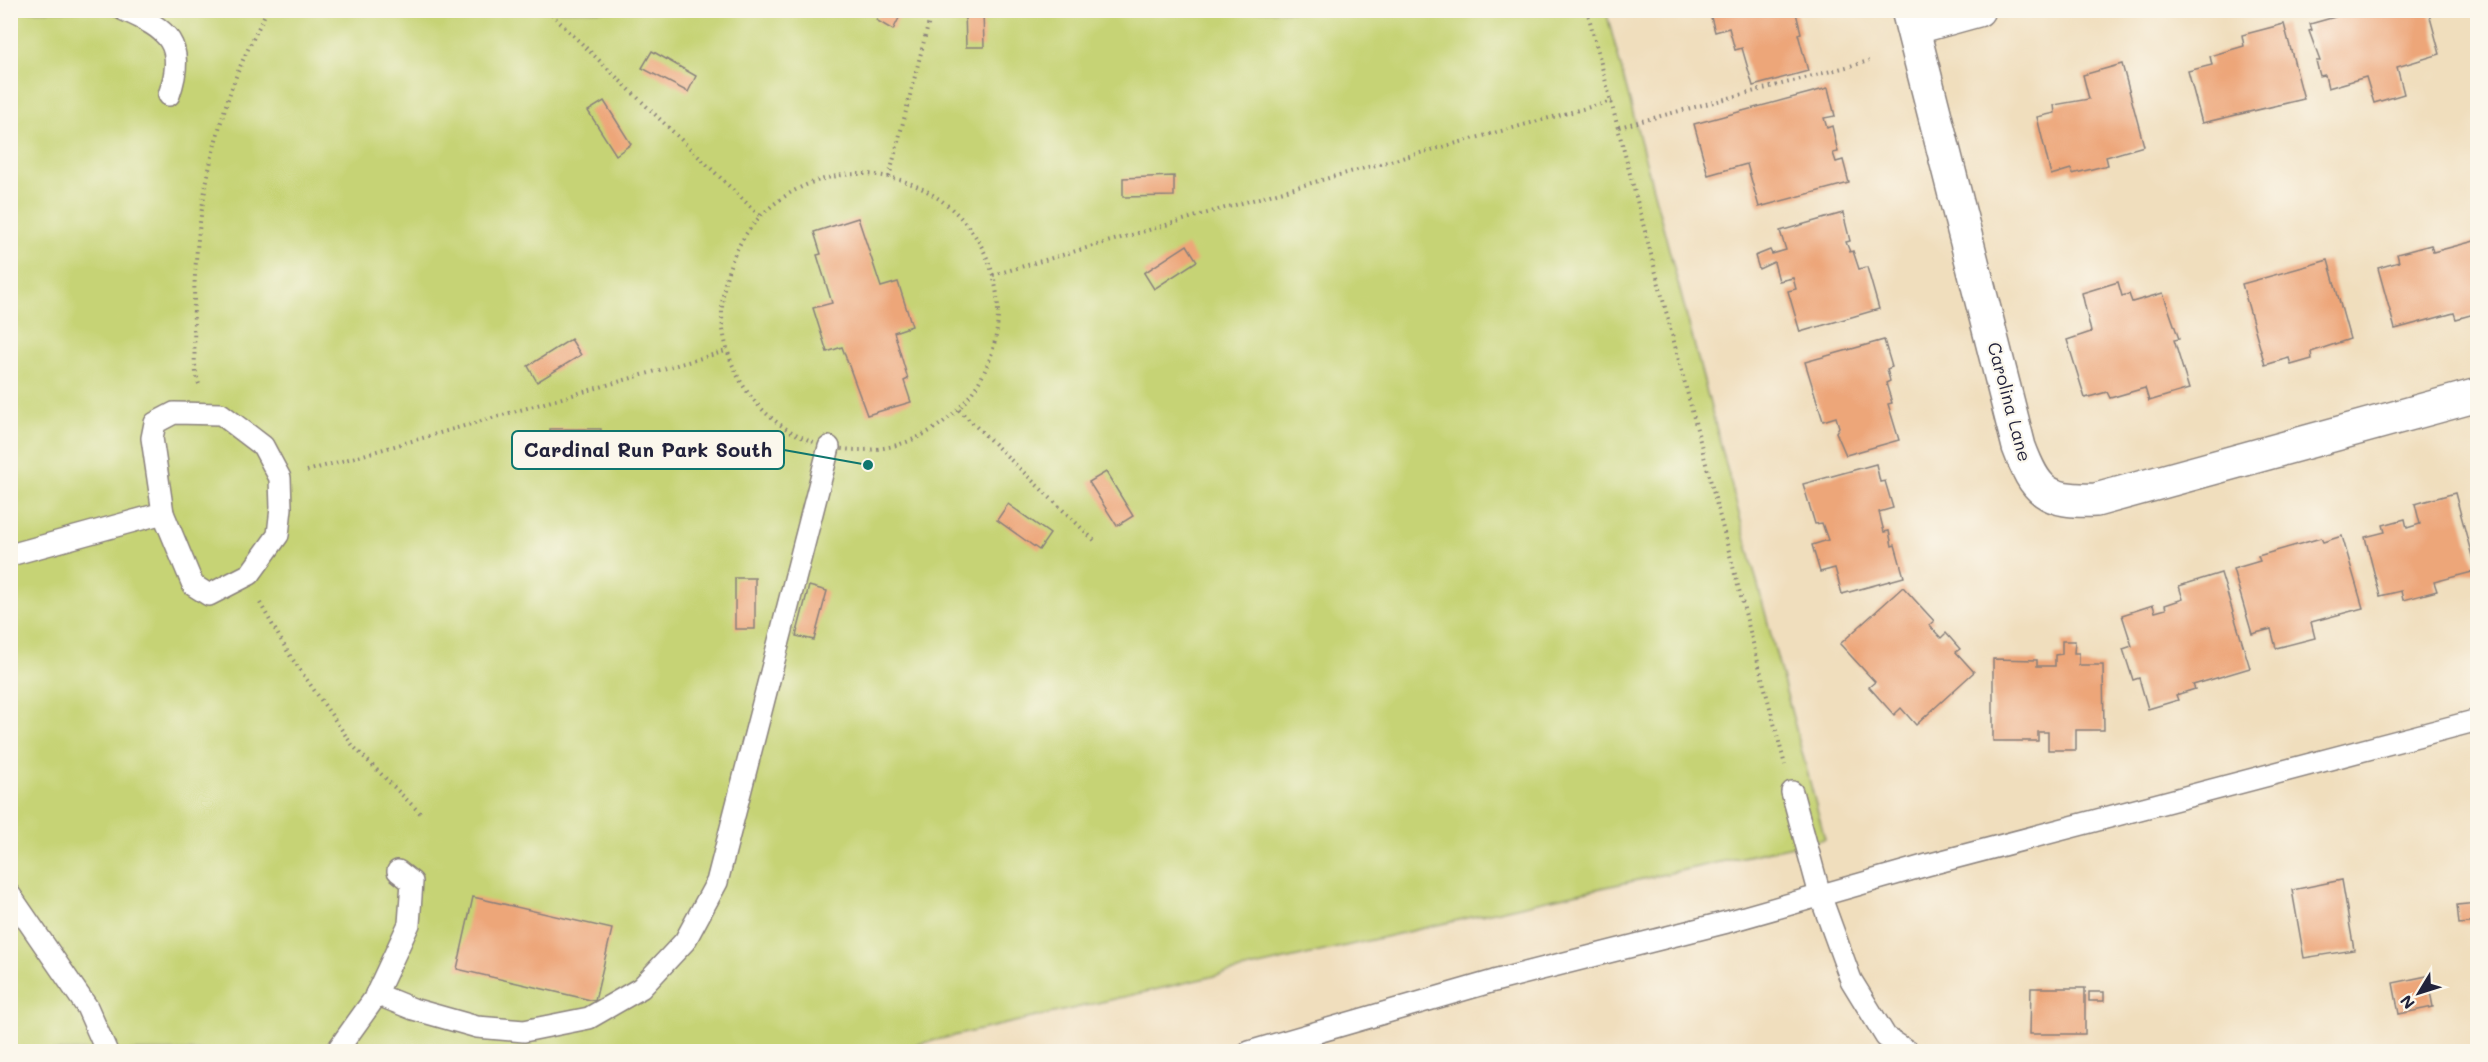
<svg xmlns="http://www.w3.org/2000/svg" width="2488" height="1062" font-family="Mali,sans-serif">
  <rect width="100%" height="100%" fill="#fbf7ec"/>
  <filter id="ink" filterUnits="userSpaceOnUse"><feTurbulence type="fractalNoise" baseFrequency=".0167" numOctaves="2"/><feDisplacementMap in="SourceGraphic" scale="12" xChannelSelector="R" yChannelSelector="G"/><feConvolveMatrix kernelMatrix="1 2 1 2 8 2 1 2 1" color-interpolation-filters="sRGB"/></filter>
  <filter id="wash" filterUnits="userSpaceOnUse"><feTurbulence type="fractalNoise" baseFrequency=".008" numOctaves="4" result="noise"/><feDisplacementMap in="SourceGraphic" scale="24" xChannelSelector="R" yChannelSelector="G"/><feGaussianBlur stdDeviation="1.35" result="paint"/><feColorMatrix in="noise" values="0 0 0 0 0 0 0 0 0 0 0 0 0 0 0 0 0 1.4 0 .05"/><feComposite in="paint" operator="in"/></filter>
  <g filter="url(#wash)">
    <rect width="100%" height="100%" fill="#f0debd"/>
    <polygon fill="#c6d374" stroke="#747a58" stroke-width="1.5" points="10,11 1606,11 1825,839 1542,901 888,1051 11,1051"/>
    <g id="blocks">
      <g fill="#eda679">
        <polygon points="881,10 903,10 893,30 876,20"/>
        <polygon points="965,10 983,10 984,47 966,47"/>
        <polygon points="1709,10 1798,10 1796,13 1801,33 1798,34 1808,71 1753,86 1742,48 1735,50 1729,28 1715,32"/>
        <polygon points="2333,10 2428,10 2440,54 2397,67 2404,94 2374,103 2366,77 2328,88 2325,75 2320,76 2316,61 2320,61 2309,31 2312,30 2310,24 2335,17"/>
        <polygon points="2284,24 2304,99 2202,123 2188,71 2212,65 2210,56 2244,46 2242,35"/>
        <polygon points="652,51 696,76 688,92 642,68"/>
        <polygon points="2122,64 2144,146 2106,157 2108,165 2072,174 2071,169 2051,175 2037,117 2055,113 2054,105 2089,99 2083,75"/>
        <polygon points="1828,88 1835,116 1824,118 1827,128 1832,126 1838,152 1833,153 1836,162 1843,160 1849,183 1759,207 1747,164 1708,175 1694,124"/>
        <polygon points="604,101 631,144 616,155 588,111"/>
        <polygon points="1174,176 1174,196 1123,197 1123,178"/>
        <polygon points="1843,213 1850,241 1846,242 1850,252 1853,251 1859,269 1867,267 1879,309 1800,332 1788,291 1796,289 1793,278 1779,281 1774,262 1759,269 1755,256 1770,250 1772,254 1786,250 1780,231"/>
        <polygon points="858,218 881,287 898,282 912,326 894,332 908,379 904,381 911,402 867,415 842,347 827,352 813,308 832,303 817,255 821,254 814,232"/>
        <polygon points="2478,240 2478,313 2456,319 2454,313 2395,329 2378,268 2399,262 2397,254 2431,245 2433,252"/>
        <polygon points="1187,245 1197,261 1154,289 1144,273"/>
        <polygon points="2328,260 2350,339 2311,352 2312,359 2291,365 2289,358 2265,365 2242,284"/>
        <polygon points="2118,282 2122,296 2129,294 2132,302 2163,293 2179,339 2174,340 2189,389 2149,401 2145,388 2110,398 2107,392 2085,398 2067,340 2091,332 2082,293"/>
        <polygon points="571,339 581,355 537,382 528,366"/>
        <polygon points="1884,340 1892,367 1887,369 1890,381 1886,383 1892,403 1888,404 1899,440 1846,455 1836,432 1839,427 1836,417 1823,421 1805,362"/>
        <polygon points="550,429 601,429 601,448 550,447"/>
        <polygon points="1876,464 1880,482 1885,481 1893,508 1879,512 1884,532 1889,531 1892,546 1895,545 1904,577 1842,594 1835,568 1820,572 1812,545 1828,540 1822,523 1815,524 1803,484"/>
        <polygon points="1106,472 1133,516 1117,526 1089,482"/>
        <polygon points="2455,493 2476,571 2434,582 2437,591 2403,600 2401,591 2380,596 2365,537 2385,532 2383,525 2405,519 2407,528 2420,524 2415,504"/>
        <polygon points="1008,504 1050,534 1039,550 997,520"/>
        <polygon points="2342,536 2363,608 2311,622 2315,638 2276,648 2271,629 2252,634 2233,569 2260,561 2258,556 2321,538 2323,542"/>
        <polygon points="2221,573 2250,668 2193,685 2195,689 2176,695 2178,700 2148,709 2139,678 2133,680 2123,649 2132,646 2122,615 2153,605 2155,612 2166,609 2165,605 2183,599 2179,586"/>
        <rect x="735" y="578" width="20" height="51"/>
        <polygon points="809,586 827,591 814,640 796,636"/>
        <polygon points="1903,587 1934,621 1929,625 1941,638 1946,633 1960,649 1956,652 1974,672 1916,725 1901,708 1894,715 1869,687 1875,682 1840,644"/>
        <polygon points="2062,641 2075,641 2074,653 2079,653 2079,665 2103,665 2104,730 2076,730 2076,750 2048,750 2048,732 2038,732 2038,741 1993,741 1993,659 2037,660 2037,666 2055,666 2055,655 2062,654"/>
        <polygon points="2342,880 2354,950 2304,958 2292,890"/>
        <polygon points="473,897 612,929 595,1001 457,969"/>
        <polygon points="2478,903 2478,922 2459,924 2457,905"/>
        <polygon points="2427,976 2433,1007 2399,1014 2393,983"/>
        <polygon points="2031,988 2085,988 2085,1034 2030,1034"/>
        <rect x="2089" y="992" width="15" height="9"/>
      </g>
    </g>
  </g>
  <g filter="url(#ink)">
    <use href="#blocks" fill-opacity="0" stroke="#89807c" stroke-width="1.5"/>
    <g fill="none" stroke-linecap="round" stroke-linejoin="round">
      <defs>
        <g id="service">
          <path d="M124 10C168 29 187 44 169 95"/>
          <polygon points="174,413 221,414 263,446 280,478 281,508 278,535 250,574 209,595 193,585 163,513 152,438 155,423"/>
          <polyline points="10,555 163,513"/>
          <polyline points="1792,792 1820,895 1851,980 1886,1037 1909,1052"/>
          <polyline points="10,895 87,1007 107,1052"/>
          <polyline points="376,994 413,1009 477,1027 524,1031 589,1018 641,988 685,941 717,882 829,447"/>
          <polyline points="336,1052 374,999 409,924 412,882 398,871"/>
          <polyline points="1249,1052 1494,981 1727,922 1927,865 2478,720"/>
        </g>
        <g id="minor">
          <path d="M1908 10 2019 447C2036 492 2046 502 2096 500L2478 395"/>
          <polyline points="1913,28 1978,10"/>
        </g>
      </defs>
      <use href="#service" stroke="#89807c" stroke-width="24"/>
      <use href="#minor" stroke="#89807c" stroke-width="36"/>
      <g stroke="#89807c" stroke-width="4" stroke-dasharray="1.5 4.5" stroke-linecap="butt">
        <polyline points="547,10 760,216"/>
        <polyline points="1587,10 1785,765"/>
        <polyline points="1619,127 1869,61"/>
        <circle cx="860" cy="312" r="138"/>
        <polyline points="889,177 932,10"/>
        <polyline points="993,275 1339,175 1612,101"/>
        <path d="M199 384C193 369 195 347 194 330 192 248 206 158 234 82 243 57 256 34 267 10"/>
        <polyline points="959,410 1097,543"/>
        <polyline points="307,471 726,351"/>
        <polyline points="260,603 289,654 353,746 422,815"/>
      </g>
      <use href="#service" stroke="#fff" stroke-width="21"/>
      <use href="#minor" stroke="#fff" stroke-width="33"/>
    </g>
  </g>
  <g text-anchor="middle" stroke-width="4.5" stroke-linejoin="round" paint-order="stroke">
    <g font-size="18" fill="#22223b" stroke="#fbf7ec">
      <text transform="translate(2009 402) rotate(75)" y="6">Carolina Lane</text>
    </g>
  </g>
  <path fill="none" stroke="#0f766e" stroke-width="2" d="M868 465L784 450"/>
  <circle fill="#0f766e" stroke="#fbf7ec" stroke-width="2" cx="868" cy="465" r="6"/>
  <rect fill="#fbf7ec" stroke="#0f766e" stroke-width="2" x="512" y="431" width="272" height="38" rx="6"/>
  <g font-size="20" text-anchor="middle" font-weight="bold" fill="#22223b">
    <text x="648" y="457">Cardinal Run Park South</text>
  </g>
  <rect width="2488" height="1062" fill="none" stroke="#fbf7ec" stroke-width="36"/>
  <g transform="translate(2419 993) rotate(232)" stroke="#fbf7ec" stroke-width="4.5" paint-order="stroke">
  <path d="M0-4.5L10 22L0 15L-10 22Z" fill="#22223b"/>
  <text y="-9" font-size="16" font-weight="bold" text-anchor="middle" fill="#22223b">N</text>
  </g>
</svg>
